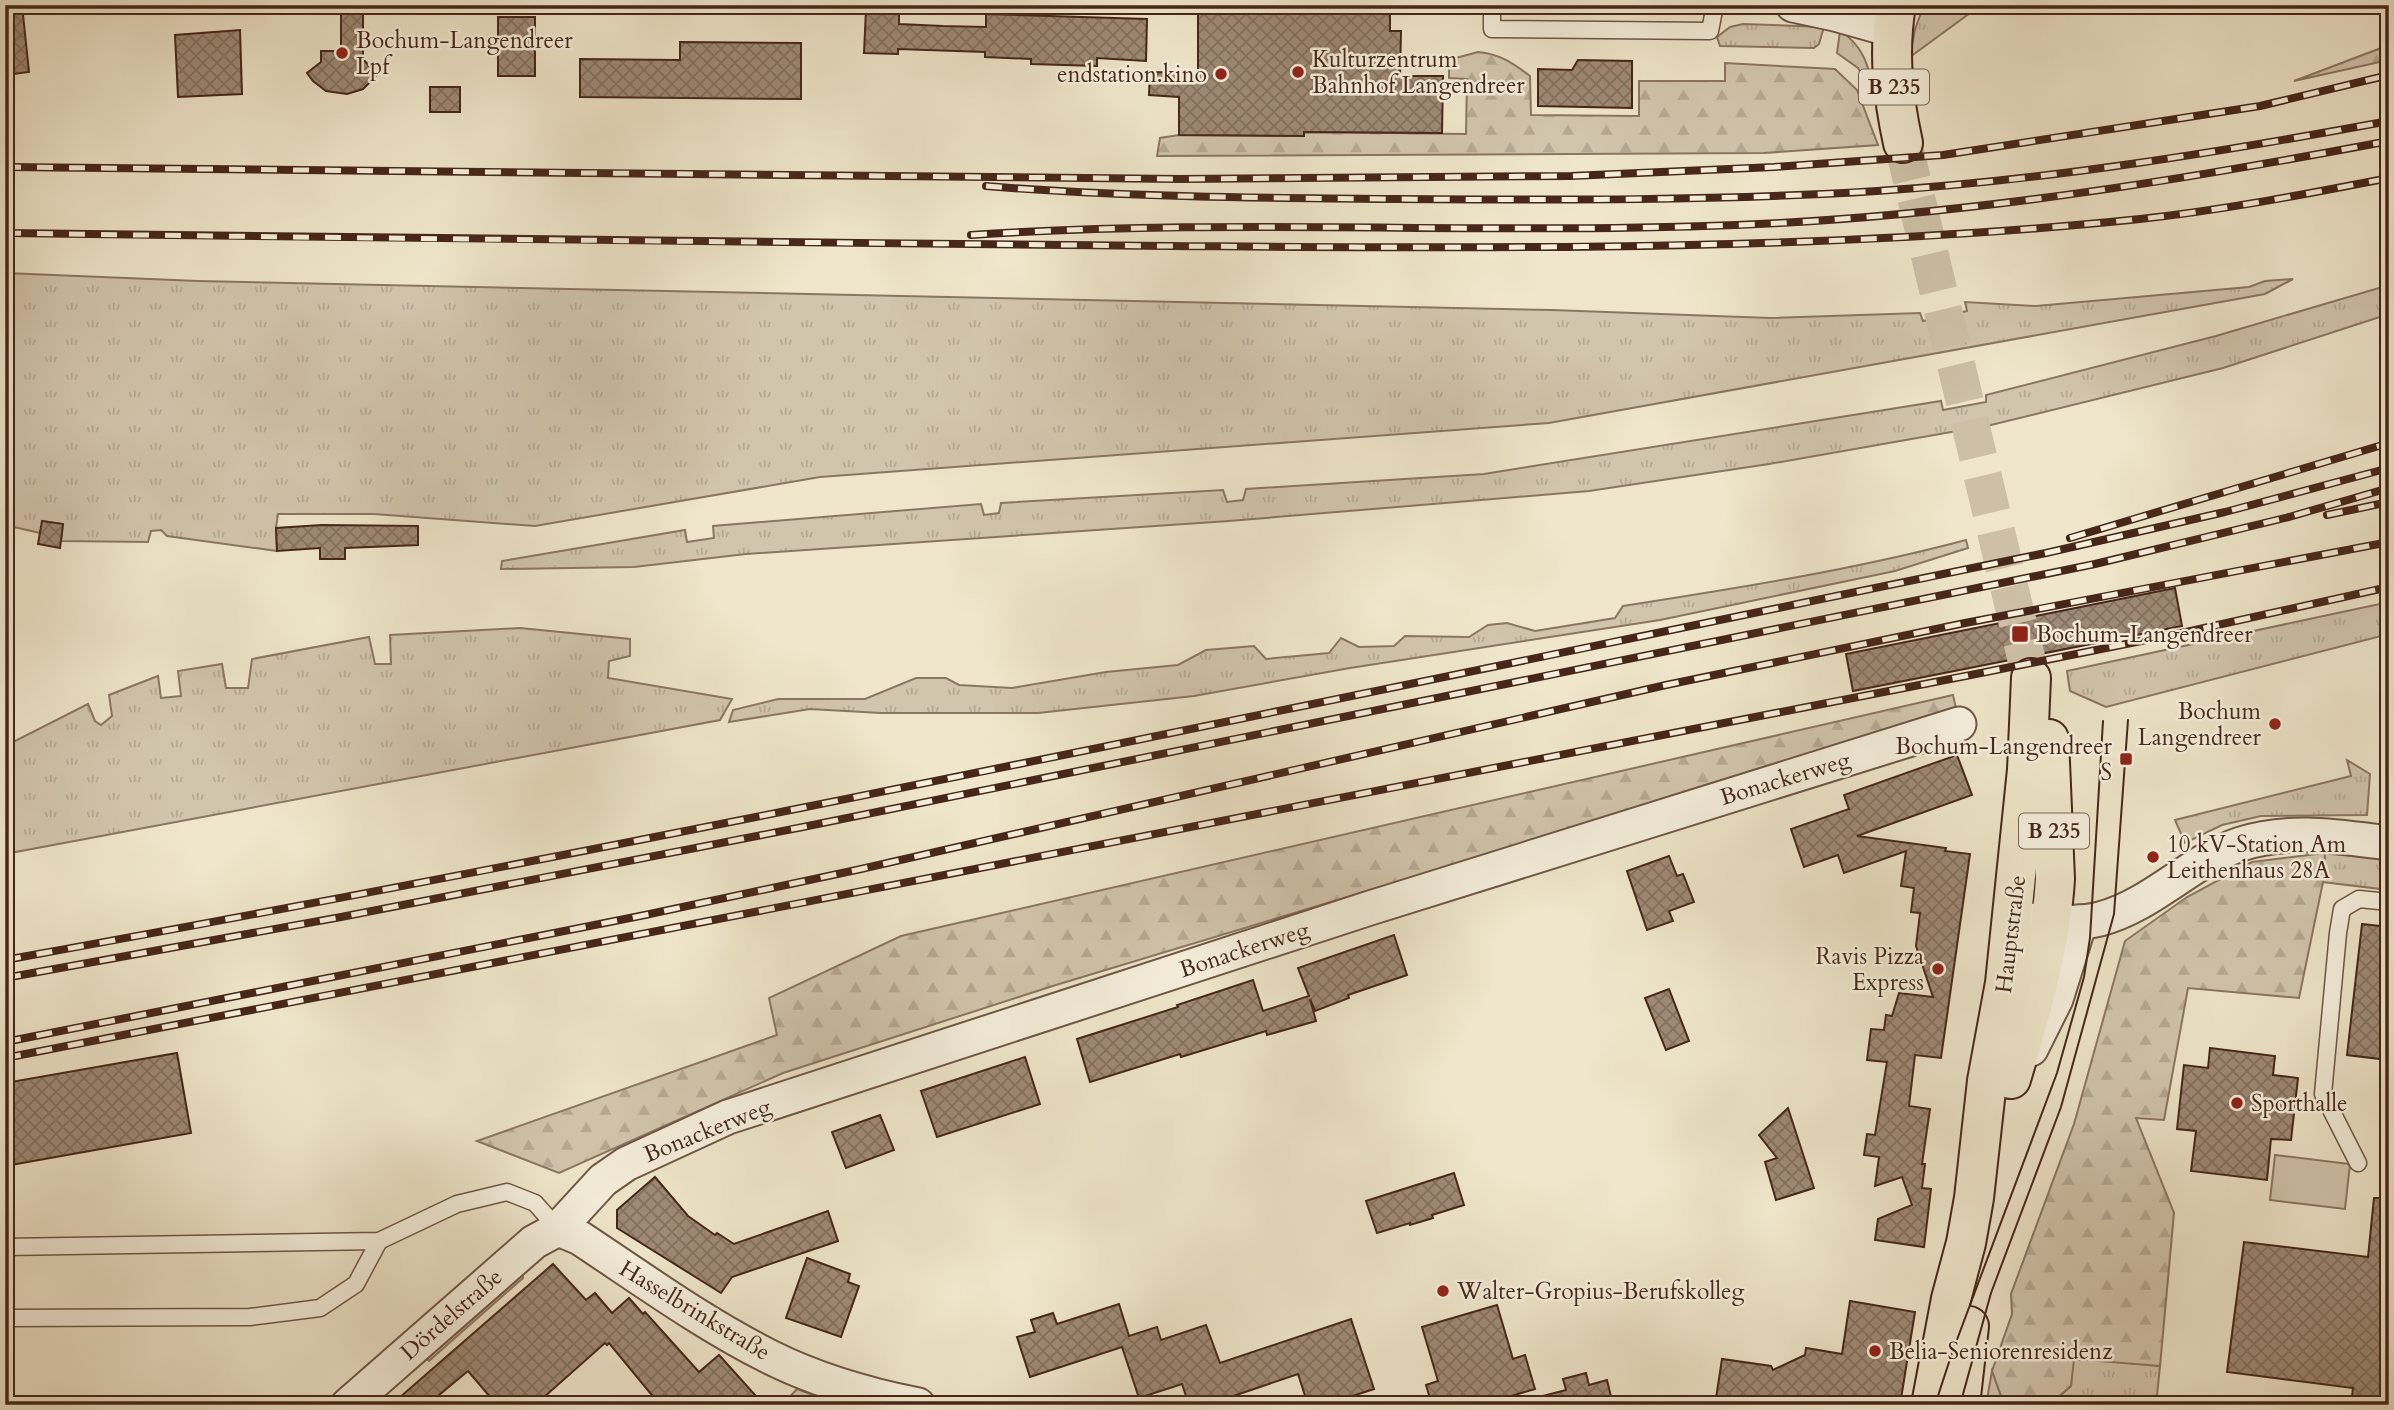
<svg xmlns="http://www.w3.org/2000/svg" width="2394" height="1410" font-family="Cardo,serif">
  <defs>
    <pattern id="grass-tufts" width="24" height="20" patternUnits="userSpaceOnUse" patternTransform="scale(1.75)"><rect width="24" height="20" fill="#d2c5ad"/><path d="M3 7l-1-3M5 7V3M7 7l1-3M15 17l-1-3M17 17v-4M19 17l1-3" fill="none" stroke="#b6a994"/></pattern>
    <pattern id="forest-firs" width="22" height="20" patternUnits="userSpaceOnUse" patternTransform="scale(1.75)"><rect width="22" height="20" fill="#d2c5ad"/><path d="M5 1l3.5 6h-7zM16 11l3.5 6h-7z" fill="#b6a994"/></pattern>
    <pattern id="building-cross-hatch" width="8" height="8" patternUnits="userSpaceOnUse" patternTransform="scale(1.75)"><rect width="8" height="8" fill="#9e8a76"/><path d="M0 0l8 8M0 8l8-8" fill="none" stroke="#837160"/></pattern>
  </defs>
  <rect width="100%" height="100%" fill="#efe6cb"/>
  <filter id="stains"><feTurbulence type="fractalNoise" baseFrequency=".00286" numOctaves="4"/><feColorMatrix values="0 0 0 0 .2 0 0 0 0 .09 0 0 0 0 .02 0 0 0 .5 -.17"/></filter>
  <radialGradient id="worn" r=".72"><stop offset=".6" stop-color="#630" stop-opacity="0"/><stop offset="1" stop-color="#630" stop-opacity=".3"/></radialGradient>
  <g fill="url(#grass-tufts)" stroke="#8c7663" stroke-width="2">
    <polygon points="1924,5 1981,5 1910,57 1915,29"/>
    <polygon points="1743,24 1824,27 1819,44 1814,48 1720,46 1717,37 1730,27"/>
    <path d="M1840 31C1863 45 1868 65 1874 90L1873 93 1858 68 1837 53Z"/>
    <polygon points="5,273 198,281 1552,310 1770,318 1920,313 1923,321 1967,311 1965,302 2036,306 2249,287 2265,281 2293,279 2265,294 1549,423 820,477 535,526 374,514 278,514 276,528 277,551 167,536 161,530 151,531 148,542 61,541 63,524 43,521 40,533 5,525"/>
    <polygon points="2389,285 2389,314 2223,368 1991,425 1769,464 1589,491 1229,521 746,554 634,567 501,569 502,561 685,530 687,542 714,538 713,526 981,504 984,515 999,513 1001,503 1223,490 1227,502 1243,500 1246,489 1484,474 1941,401 1943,410 1986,402 1986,395 2216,336"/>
    <path d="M1966 540 1968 548 1895 571 1660 620 1350 668 1194 696 1038 713H881L810 709 729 722 733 710 778 699H865L916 678H946L959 685 1012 688 1106 672 1178 665 1206 650 1254 646 1266 659 1329 653 1341 638 1359 647 1394 646 1405 636 1469 637 1488 625 1507 623 1535 631 1615 618 1623 606C1738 588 1853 570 1966 540Z"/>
    <polygon points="2389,602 2389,634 2106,707 2070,691 2067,671"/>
    <polygon points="520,628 630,639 630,656 609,661 608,678 732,699 720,720 5,854 5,746 88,704 95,721 101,725 112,716 109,695 158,676 161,698 181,696 178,671 222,664 226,688 248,688 252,659 369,637 375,664 391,664 390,635"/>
    <polygon points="2347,760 2370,774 2367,815 2261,816 2222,825 2185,843 2175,820 2351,776"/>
    <polygon points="2325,853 2389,859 2389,890 2323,882"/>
    <polygon points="522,1272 523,1278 429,1361 424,1356"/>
    <polygon points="2073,1358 2160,1366 2156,1405 2049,1405 2071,1386"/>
    <polygon points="1992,1371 2004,1404 2008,1405 1986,1405"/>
    <polygon points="797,1389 841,1405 782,1405"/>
  </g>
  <g fill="url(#forest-firs)" stroke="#8c7663" stroke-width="2">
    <polygon points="2389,45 2389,60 2294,81"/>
    <path d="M1478 52C1500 54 1513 63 1530 76L1531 115 1639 116V81H1725V63L1835 69 1857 90 1878 145 1764 153 1157 156 1160 138 1179 135 1304 136V132L1466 134 1467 79 1449 78V65L1456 58Z"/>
    <polygon points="1953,695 1957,713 1056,985 783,1073 559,1173 477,1141 777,1035 769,998 901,936"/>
    <polygon points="2325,853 2323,882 2299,998 2188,988 2164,1120 2136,1118 2174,1213 2160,1366 2074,1359 2071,1386 2049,1405 2004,1404 1992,1371 2012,1314 2011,1294 2074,1124 2125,941 2187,897 2252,862"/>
  </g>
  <polygon fill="#d2c5ad" stroke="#8c7663" stroke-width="2" points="2275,1155 2350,1164 2345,1209 2270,1200"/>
  <g fill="url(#building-cross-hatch)" stroke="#462619" stroke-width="2">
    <polygon points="5,5 22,5 29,72 5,75"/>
    <polygon points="1198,5 1232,5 1232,11 1309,12 1309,6 1390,7 1390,31 1401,31 1400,76 1443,76 1442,133 1304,132 1304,136 1179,135 1179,97 1149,95 1150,72 1198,73"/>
    <polygon points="866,9 899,10 899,24 943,26 986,27 986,14 1147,19 1146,61 1097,58 1097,66 1031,64 1031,59 985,57 985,52 898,49 898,54 864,53"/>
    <polygon points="341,14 363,14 363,59 377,75 363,89 347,94 326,91 313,81 307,73 321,62 321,51 341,51"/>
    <rect x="498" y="17" width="37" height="59"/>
    <polygon points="240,30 242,94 178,97 175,35"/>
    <polygon points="680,42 801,43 801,99 580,97 580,59 680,60"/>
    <polygon points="1578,60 1632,61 1632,108 1538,106 1538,69 1572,70"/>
    <rect x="430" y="87" width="30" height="25"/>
    <polygon points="42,521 63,524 60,548 38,544"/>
    <polygon points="322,525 418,526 418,545 345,548 345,559 320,559 320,548 277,551 276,528"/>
    <polygon points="2175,588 2182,626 1853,691 1846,654"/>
    <polygon points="1957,755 1972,795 1857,836 1946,848 1945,851 1970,854 1941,1058 1915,1055 1909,1106 1930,1109 1922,1164 1925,1164 1922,1188 1931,1189 1924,1247 1875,1240 1878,1219 1912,1205 1902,1177 1875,1186 1879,1157 1864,1155 1867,1134 1875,1135 1887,1062 1867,1060 1871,1029 1884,1030 1886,1015 1892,1016 1899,993 1933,997 1916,946 1920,913 1911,912 1914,888 1901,886 1906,851 1844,873 1838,855 1804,867 1791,829 1849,809 1844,795"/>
    <polygon points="1669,856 1677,876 1683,874 1694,902 1669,911 1673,921 1647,930 1627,871"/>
    <polygon points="2362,924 2389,927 2389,1060 2347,1055"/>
    <polygon points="1394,935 1407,975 1348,995 1349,998 1315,1011 1310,999 1316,1021 1267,1035 1266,1031 1181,1057 1180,1054 1090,1082 1077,1039 1178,1007 1177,1005 1253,980 1263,1011 1309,996 1298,968"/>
    <polygon points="1669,989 1689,1041 1666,1050 1645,998"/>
    <polygon points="2210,1048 2275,1056 2273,1075 2298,1078 2291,1140 2271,1139 2267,1180 2191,1171 2196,1131 2177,1129 2184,1065 2208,1068"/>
    <polygon points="177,1053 191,1133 5,1166 5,1083"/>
    <polygon points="1025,1057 1040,1104 937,1137 921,1091"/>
    <polygon points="1788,1108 1814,1188 1776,1200 1765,1162 1777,1158 1759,1135"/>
    <polygon points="880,1115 894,1150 846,1168 832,1132"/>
    <polygon points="1454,1173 1464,1205 1432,1215 1433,1218 1410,1225 1410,1223 1377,1233 1366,1201"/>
    <polygon points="655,1177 688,1216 715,1235 717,1233 734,1244 828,1211 838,1241 732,1277 721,1293 617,1228 617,1210"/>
    <polygon points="2374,1198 2389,1198 2389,1405 2351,1405 2353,1388 2227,1372 2244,1242 2368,1257"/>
    <polygon points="807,1258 850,1274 848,1282 859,1286 841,1337 786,1318"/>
    <polygon points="553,1264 586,1300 595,1293 612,1313 629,1298 643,1314 645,1312 699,1372 719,1355 764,1405 660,1405 609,1343 607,1345 605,1343 535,1405 497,1405 468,1371 427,1405 391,1405"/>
    <polygon points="1850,1301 1915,1312 1900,1405 1715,1405 1722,1359 1771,1366 1773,1370 1805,1355 1806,1348 1842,1354"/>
    <polygon points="1119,1304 1129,1336 1157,1327 1161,1340 1206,1325 1220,1363 1351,1319 1374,1389 1325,1405 1308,1405 1298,1374 1207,1405 1189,1405 1182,1384 1139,1398 1122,1347 1030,1377 1017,1337 1035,1332 1031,1320 1053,1313 1057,1324"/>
    <polygon points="1497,1305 1513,1359 1525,1355 1535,1389 1481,1405 1432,1405 1426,1385 1438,1381 1422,1327"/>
    <polygon points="1586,1373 1589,1385 1607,1380 1613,1405 1540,1405 1539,1397 1566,1390 1563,1379"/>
  </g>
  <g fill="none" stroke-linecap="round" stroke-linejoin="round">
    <polyline stroke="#cdc0a7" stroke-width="38" stroke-dasharray="38 19" stroke-linecap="butt" points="1903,143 2031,678"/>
    <defs>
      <g id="service">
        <polyline points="1492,5 1492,29 1710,31 1715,5"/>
        <polyline points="2358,1163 2323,1094 2338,933 2342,909 2359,899 2389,902"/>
        <polyline points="5,1247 379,1241 457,1204 507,1192 535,1203 558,1229"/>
        <polyline points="5,1318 250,1317 320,1308 356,1284 379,1241"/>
      </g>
      <g id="minor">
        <polyline points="1793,5 1835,14 1892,30"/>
        <path d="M2026 920C2050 921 2077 925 2100 919 2153 905 2190 861 2241 844 2289 828 2340 837 2389 843"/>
        <polyline points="2031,1049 2056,999 2080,922"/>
        <path d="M558 1229 580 1238C642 1279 704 1324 770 1357 816 1380 868 1395 918 1405"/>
        <polyline points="348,1405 534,1242 558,1229 603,1180 626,1164 728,1117 1370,908 1959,724"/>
      </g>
      <g id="primary">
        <path d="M1896 5C1888 52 1893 97 1903 143"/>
        <path d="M2011 1079C2030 1015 2051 947 2055 879L2049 739"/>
        <polyline points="1931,1405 1951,1299 1966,1243 1974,1198 1987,1081 2005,983 2027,770 2031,678"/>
        <polyline points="1960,1405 1969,1326"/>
      </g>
    </defs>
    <use href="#service" stroke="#705646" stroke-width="19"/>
    <use href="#minor" stroke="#705646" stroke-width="37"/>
    <use href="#primary" stroke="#462619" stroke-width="42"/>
    <use href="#service" stroke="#f5efdd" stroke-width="16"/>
    <use href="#minor" stroke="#f5efdd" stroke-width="33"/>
    <use href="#primary" stroke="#efe6cb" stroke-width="38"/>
    <g stroke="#462619" stroke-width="2">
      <polyline points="1935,1405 1952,1353 2057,1073 2084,977 2090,938 2103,721"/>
      <polyline points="1960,1405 1991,1293 2061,1107 2114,914 2128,720"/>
    </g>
    <defs>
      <g id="rail">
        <polyline points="5,167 1180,179 1571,176 1774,167 1943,155 2260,106 2389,75"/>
        <path d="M986 186C1122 197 1259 198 1396 199 1556 200 1717 201 1877 191 2049 180 2220 152 2389 121"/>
        <path d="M5 233C393 239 781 242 1169 246 1493 248 1817 252 2140 219 2224 210 2306 194 2389 178"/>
        <path d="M971 235C1240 217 1510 237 1780 223 1985 212 2187 179 2389 141"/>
        <polyline points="2327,515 2389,502"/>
        <polyline points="2070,538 2389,443"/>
        <path d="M5 960C688 837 1366 692 2046 553L2225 512 2389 468"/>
        <polyline points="5,978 341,917 803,827 2095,564 2289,517 2389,488"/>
        <polyline points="5,1042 645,915 861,869 1666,685 1965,623 2389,542"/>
        <polyline points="5,1058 1981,673 2186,632 2389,587"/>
      </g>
    </defs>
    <use href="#rail" stroke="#462619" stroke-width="8"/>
    <use href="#rail" stroke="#f5efdd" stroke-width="5" stroke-dasharray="16" stroke-linecap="butt"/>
  </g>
  <g fill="#8f2418" stroke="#f5efdd" stroke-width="2.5">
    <circle cx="342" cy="53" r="7"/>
    <circle cx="1298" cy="72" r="7"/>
    <circle cx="1221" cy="74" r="7"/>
    <rect x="2011" y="625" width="18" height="18" rx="3.5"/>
    <circle cx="2275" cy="724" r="7"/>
    <rect x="2119" y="752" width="14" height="14" rx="3.5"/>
    <circle cx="2153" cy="857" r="7"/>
    <circle cx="1938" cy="969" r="7"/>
    <circle cx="2237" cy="1103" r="7"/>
    <circle cx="1443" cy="1291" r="7"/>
    <circle cx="1875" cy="1351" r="7"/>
  </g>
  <g text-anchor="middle" stroke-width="5" stroke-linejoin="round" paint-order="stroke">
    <g fill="#f5efdd" stroke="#7a6254" stroke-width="2">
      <rect x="1859" y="69.5" width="70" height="35" rx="5"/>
      <rect x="2019" y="813.5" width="70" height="35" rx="5"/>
    </g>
    <g font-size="21" font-weight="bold" fill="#462619">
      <text x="1894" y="94">B 235</text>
      <text x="2054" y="838">B 235</text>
    </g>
    <g font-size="23" fill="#462619" stroke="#f5efdd" text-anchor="start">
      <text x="356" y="48">Bochum-Langendreer<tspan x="356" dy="26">Lpf</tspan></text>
      <text x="1312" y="67">Kulturzentrum<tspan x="1312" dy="26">Bahnhof Langendreer</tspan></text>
      <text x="1207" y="82" text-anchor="end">endstation.kino</text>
      <text x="2036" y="642">Bochum-Langendreer</text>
      <text x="2261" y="719" text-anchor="end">Bochum<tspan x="2261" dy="26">Langendreer</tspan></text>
      <text x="2112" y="754" text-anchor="end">Bochum-Langendreer<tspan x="2112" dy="26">S</tspan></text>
      <text x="2167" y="852">10 kV-Station Am<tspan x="2167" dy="26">Leithenhaus 28A</tspan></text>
      <text x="1924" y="964" text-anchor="end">Ravis Pizza<tspan x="1924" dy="26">Express</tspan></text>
      <text x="2251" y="1111">Sporthalle</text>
      <text x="1457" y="1299">Walter-Gropius-Berufskolleg</text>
      <text x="1889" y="1359">Belia-Seniorenresidenz</text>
    </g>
    <g font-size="23" fill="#462619" stroke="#f5efdd">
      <text transform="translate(1785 778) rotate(-17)" y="8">Bonackerweg</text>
      <text transform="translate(2010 934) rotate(-83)" y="8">Hauptstraße</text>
      <text transform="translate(1244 949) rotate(-18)" y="8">Bonackerweg</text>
      <text transform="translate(707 1130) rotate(-22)" y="8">Bonackerweg</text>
      <text transform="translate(695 1310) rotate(31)" y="8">Hasselbrinkstraße</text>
      <text transform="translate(451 1314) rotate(-41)" y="8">Dördelstraße</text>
    </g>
  </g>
  <rect width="2394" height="1410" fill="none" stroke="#efe6cb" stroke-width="28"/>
  <rect x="7" y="7" width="2380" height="1396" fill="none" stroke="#462619" stroke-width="3.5"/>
  <rect x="14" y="14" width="2366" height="1382" fill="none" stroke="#462619" stroke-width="2"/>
  <rect width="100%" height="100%" filter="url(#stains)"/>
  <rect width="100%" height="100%" fill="url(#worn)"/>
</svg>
